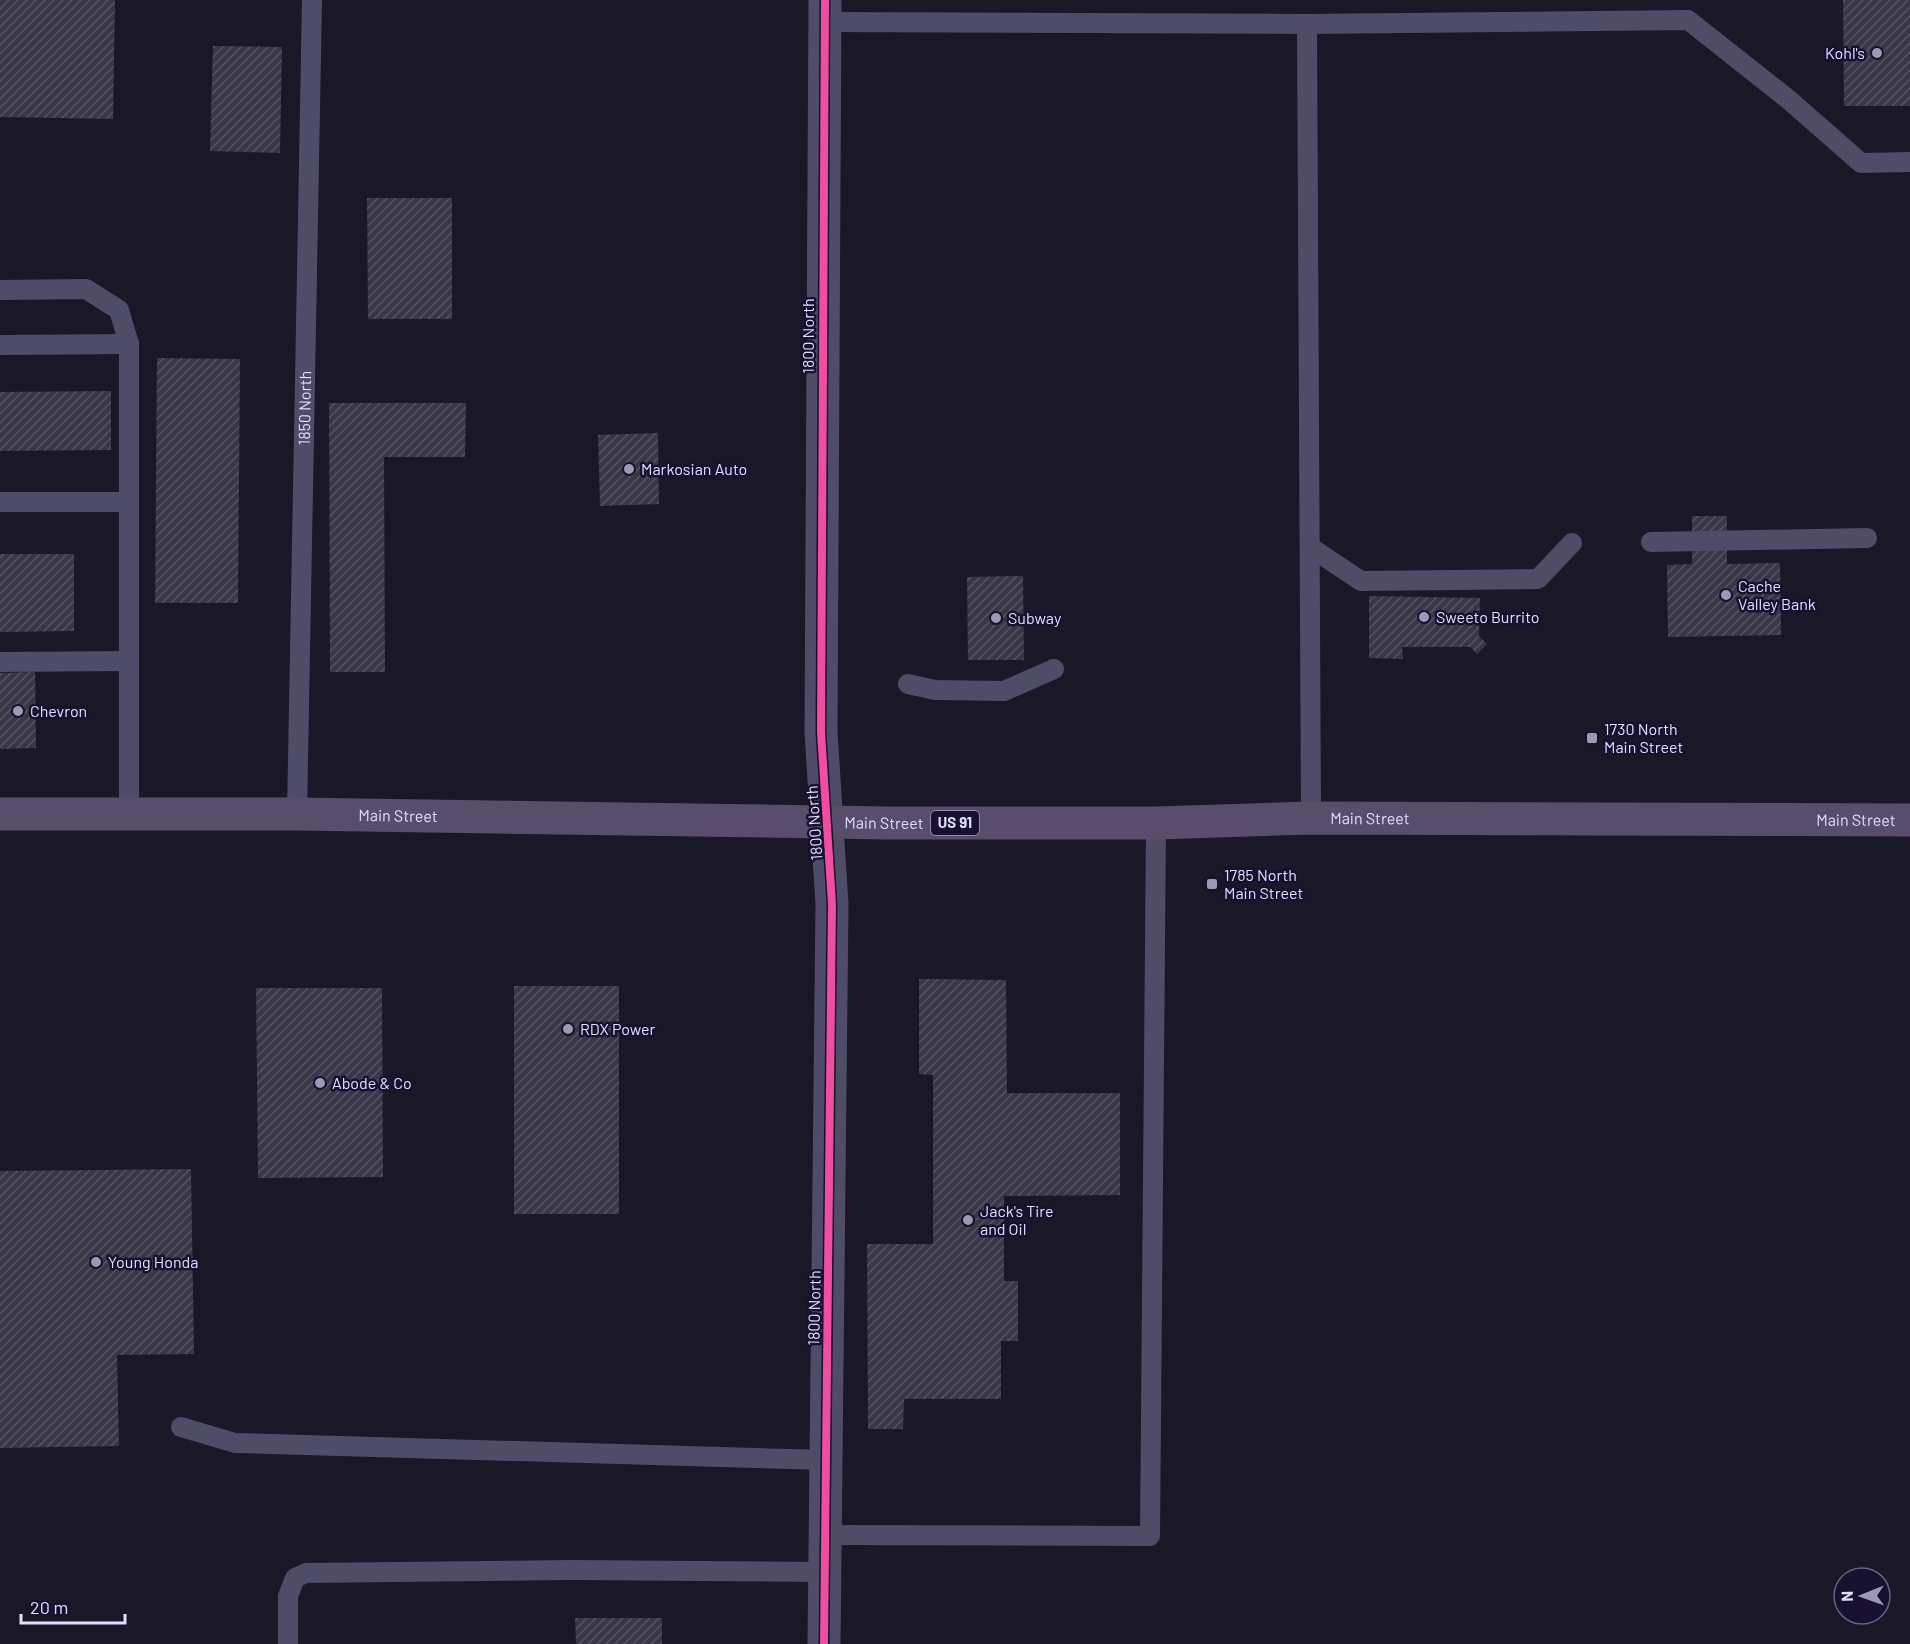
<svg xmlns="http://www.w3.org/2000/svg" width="1910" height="1644" font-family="Barlow,sans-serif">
  <defs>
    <pattern id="building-hatch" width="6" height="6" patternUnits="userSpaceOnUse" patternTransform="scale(1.5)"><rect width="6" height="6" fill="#3a3648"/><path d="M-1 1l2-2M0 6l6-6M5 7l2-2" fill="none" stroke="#565363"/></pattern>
  </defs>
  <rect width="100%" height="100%" fill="#1a1727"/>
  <g fill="url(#building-hatch)">
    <polygon points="0,0 115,0 113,119 0,117"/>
    <polygon points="1843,0 1910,0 1910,106 1844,106"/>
    <polygon points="213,46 282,47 280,153 210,151"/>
    <polygon points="367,198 452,198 452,319 368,319"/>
    <polygon points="157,358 240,359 238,603 155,603"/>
    <polygon points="111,391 111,450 0,451 0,392"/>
    <polygon points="329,403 466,403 465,457 384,457 385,672 330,672"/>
    <polygon points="658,433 659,504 600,506 598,435"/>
    <polygon points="1692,516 1727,516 1727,564 1780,563 1781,635 1668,637 1667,565 1692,564"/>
    <polygon points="0,554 74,554 74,631 0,632"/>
    <polygon points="1023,576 1024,660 968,660 967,577"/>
    <polygon points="1369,596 1480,598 1479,636 1487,644 1477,654 1470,647 1402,647 1403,659 1369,658"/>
    <polygon points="35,672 36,748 0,749 0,673"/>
    <polygon points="919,979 1006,980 1007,1093 1120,1093 1120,1195 1004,1196 1004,1281 1018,1281 1018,1341 1001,1341 1001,1399 904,1399 903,1429 868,1429 867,1244 933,1244 933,1075 919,1074"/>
    <rect x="514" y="986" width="105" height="228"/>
    <polygon points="256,988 382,988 383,1177 258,1178"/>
    <polygon points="191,1169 194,1354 117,1355 119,1446 0,1448 0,1171"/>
    <polygon points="575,1618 662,1618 662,1644 576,1644"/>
  </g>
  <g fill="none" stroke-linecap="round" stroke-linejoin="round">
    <g stroke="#4f4c68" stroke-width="20">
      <polyline points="824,22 1307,24 1688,20 1788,99 1861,163 1910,162"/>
      <polyline points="1307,24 1311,818"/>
      <polyline points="0,290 86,289 119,310 129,344 129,814"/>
      <polyline points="0,345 129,344"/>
      <polyline points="0,502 129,502"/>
      <polyline points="1651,542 1867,538"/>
      <polyline points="1310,547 1361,581 1538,579 1572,543"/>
      <polyline points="0,662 129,661"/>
      <polyline points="908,684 935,690 1004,691 1054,669"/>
      <path id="s1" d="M297 814 312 0"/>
      <polyline points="181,1427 235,1443 826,1460"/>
      <polyline points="825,1535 1150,1536 1156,823"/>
      <polyline points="288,1644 288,1596 295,1578 306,1573 571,1570 824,1572"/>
    </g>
    <polyline stroke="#4f4c68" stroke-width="33" points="824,1644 832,904 821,732 825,0"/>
    <path stroke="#594d6c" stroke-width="33" id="s2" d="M0 814H297L888 823H1156L1311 818 1910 820"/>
    <defs>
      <polyline id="cycleway" points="824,1644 832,904 821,732 825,0"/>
    </defs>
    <use href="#cycleway" stroke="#17102e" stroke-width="11"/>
    <use href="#cycleway" stroke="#ef4d9e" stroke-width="8"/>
  </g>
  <g fill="#9d98b3" stroke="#17102e" stroke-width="2">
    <circle cx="1877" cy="53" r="6"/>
    <circle cx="629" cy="469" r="6"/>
    <circle cx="1726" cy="595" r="6"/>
    <circle cx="1424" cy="617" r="6"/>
    <circle cx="996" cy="618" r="6"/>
    <circle cx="18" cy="711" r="6"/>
    <rect x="1586" y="732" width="12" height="12" rx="3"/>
    <rect x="1206" y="878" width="12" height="12" rx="3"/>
    <circle cx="568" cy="1029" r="6"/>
    <circle cx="320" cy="1083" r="6"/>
    <circle cx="968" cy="1220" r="6"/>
    <circle cx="96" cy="1262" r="6"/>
  </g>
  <g text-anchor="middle" stroke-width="5" stroke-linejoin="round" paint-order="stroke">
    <rect fill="#17102e" stroke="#a6a0c0" stroke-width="1.5" x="931" y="811" width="48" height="24" rx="4.5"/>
    <g font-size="15" font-weight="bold" fill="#e3ddff">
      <text x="955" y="828">US 91</text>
    </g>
    <g font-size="16" fill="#e3ddff" stroke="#17102e" text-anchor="start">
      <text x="1865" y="59" text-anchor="end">Kohl's</text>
      <text x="641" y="475">Markosian Auto</text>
      <text x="1738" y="592">Cache<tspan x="1738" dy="18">Valley Bank</tspan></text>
      <text x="1436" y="623">Sweeto Burrito</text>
      <text x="1008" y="624">Subway</text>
      <text x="30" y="717">Chevron</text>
      <text x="1604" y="735">1730 North<tspan x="1604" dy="18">Main Street</tspan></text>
      <text x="1224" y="881">1785 North<tspan x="1224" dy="18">Main Street</tspan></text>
      <text x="580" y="1035">RDX Power</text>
      <text x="332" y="1089">Abode &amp; Co</text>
      <text x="980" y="1217">Jack's Tire<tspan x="980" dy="18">and Oil</tspan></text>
      <text x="108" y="1268">Young Honda</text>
    </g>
    <g font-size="16" fill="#e3ddff" stroke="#17102e">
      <text transform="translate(808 336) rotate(-90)" y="6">1800 North</text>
      <text dy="6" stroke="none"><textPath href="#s1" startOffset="406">1850 North</textPath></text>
      <text dy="6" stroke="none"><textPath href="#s2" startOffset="398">Main Street</textPath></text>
      <text dy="6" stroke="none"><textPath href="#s2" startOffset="1370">Main Street</textPath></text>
      <text dy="6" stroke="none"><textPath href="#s2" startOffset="1856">Main Street</textPath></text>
      <text transform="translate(814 823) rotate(-94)" y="6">1800 North</text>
      <text dy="6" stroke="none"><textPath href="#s2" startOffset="884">Main Street</textPath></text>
      <text transform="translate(814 1308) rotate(-89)" y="6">1800 North</text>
    </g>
  </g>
  <g transform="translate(1862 1596) rotate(269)"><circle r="28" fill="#17102e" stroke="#696282" stroke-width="1.5"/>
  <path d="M0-4.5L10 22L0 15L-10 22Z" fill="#9d98b3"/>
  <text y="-9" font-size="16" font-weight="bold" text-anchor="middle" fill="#e3ddff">N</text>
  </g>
  <path d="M21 1614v9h104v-9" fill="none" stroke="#e3ddff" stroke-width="3"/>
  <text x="30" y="1614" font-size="18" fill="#e3ddff" stroke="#17102e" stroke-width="4.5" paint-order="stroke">20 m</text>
</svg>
